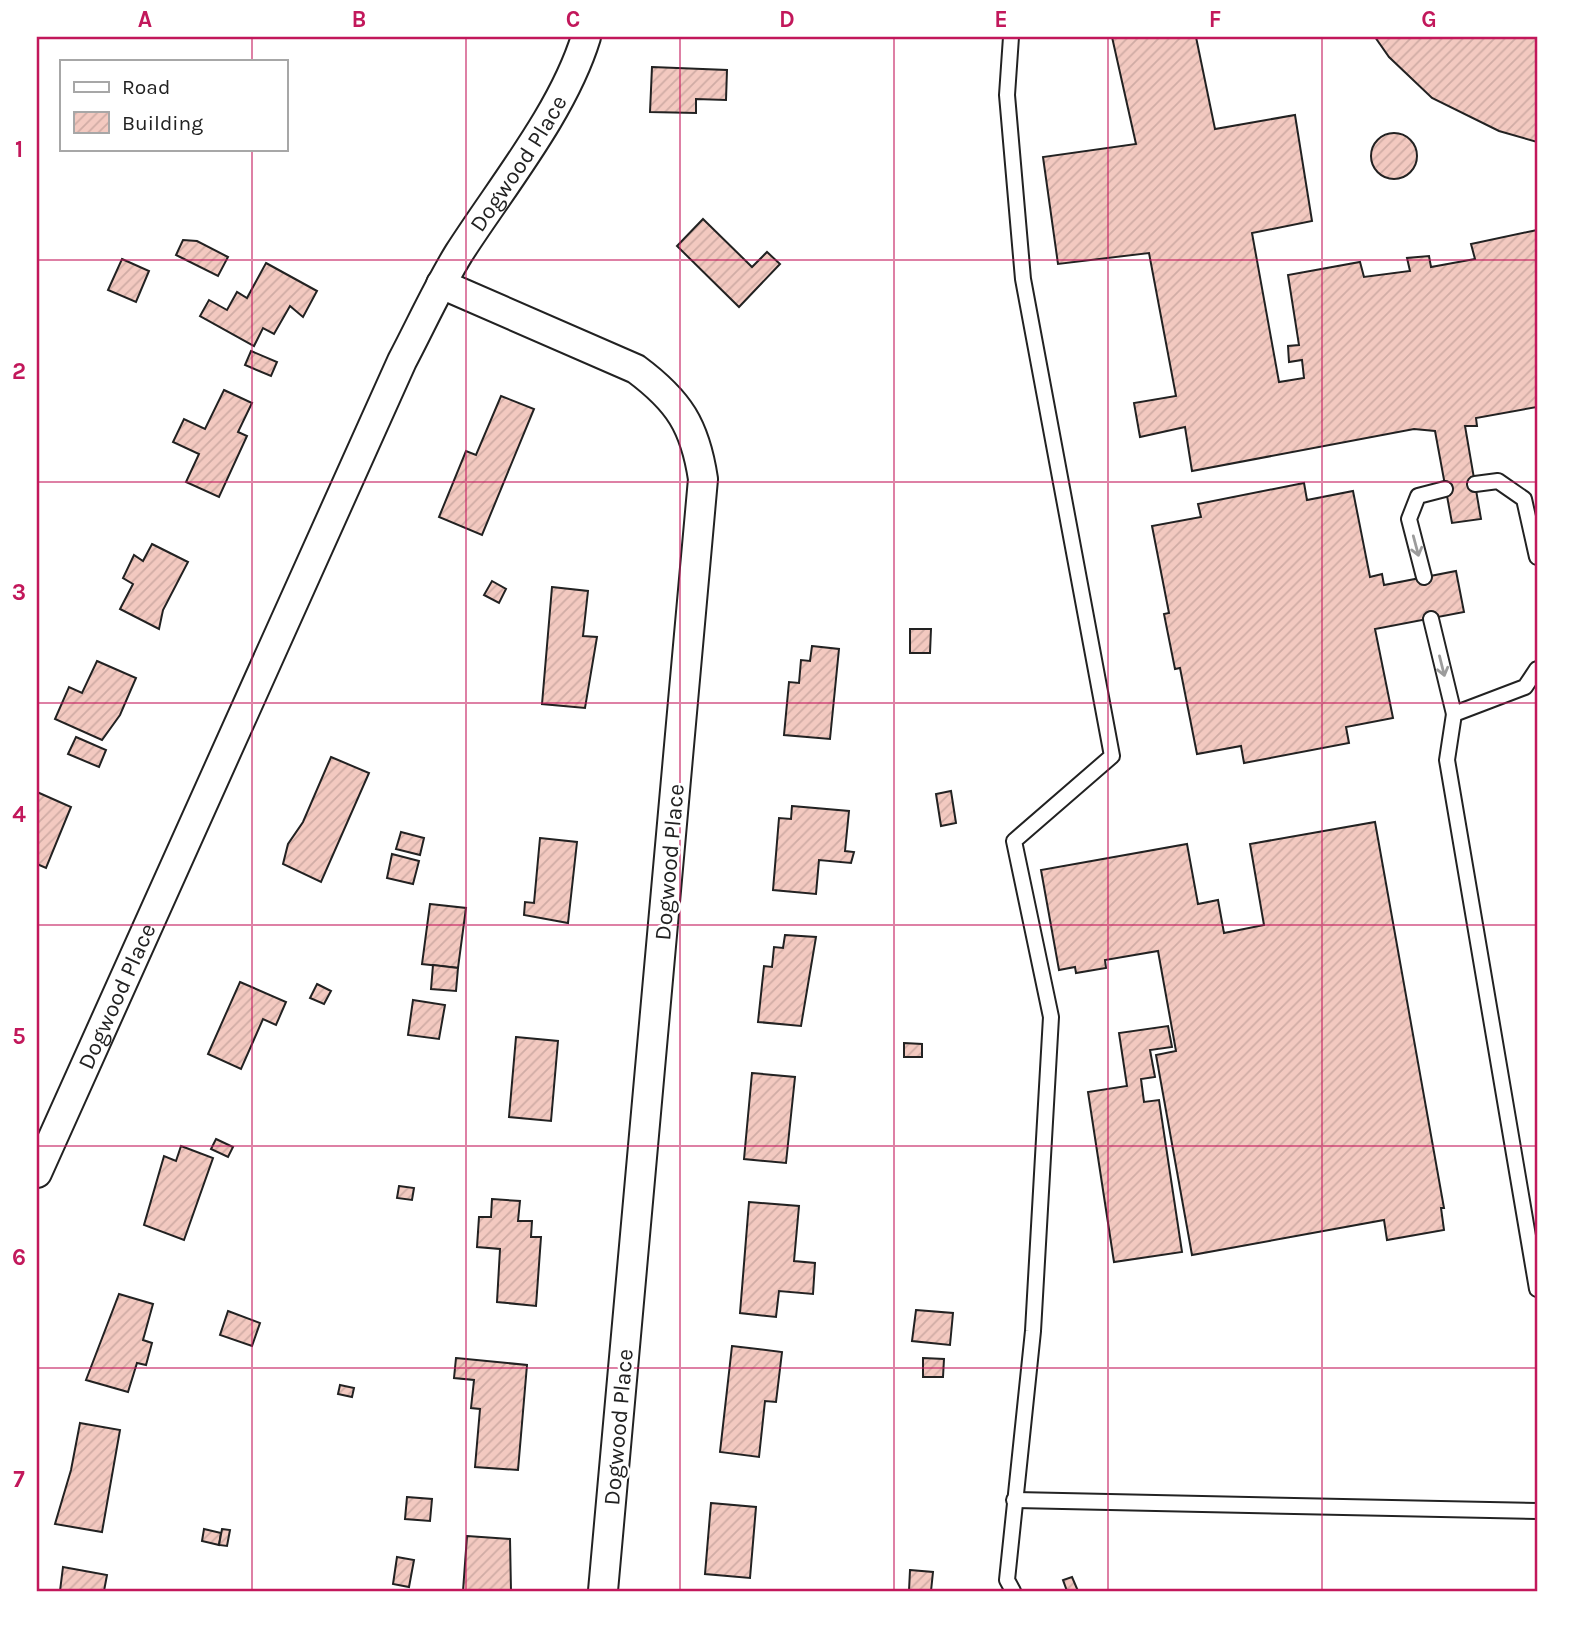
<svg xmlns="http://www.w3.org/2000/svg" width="1574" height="1628" font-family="Karla,sans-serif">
  <defs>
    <pattern id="building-hatch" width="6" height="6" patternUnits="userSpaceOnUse" patternTransform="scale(1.75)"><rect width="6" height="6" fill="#f3c9c0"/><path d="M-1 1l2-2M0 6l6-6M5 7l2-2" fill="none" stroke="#d0aca5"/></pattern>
  </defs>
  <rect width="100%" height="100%" fill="#fff"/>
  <g fill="url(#building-hatch)" stroke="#222" stroke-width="2">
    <polygon points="1112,37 1196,37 1215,129 1295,115 1312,221 1252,233 1279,382 1304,378 1302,360 1289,362 1288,346 1299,345 1288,275 1360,262 1364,277 1410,271 1407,258 1429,256 1431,267 1475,259 1471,244 1537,230 1537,407 1476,418 1477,426 1465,426 1481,519 1452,523 1435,431 1414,429 1192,471 1185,427 1140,437 1134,403 1176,396 1149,253 1058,264 1043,157 1136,144"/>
    <polygon points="1375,37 1537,37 1537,142 1499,131 1432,98 1389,57"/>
    <polygon points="652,67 727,70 726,100 696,99 696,113 650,112"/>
    <circle cx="1394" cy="156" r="23"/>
    <polygon points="703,219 752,267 767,252 780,264 739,307 677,246"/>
    <polygon points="183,240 197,241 228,257 218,276 176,255"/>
    <polygon points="122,259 149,271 136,302 108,290"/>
    <polygon points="266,263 317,291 303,317 290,306 274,334 263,328 254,346 200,316 209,300 227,310 237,292 247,298"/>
    <polygon points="251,351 277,362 271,376 245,365"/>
    <polygon points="224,390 252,403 238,432 247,436 219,497 186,482 199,454 173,442 184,419 205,429"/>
    <polygon points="501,396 534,409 482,535 439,517 466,451 476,455"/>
    <polygon points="1304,483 1307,500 1353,491 1370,577 1382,574 1384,585 1456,571 1464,612 1375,629 1393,718 1346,727 1349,743 1244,763 1241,746 1197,754 1180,668 1175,669 1164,614 1169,613 1152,526 1201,517 1198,504"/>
    <polygon points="152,544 188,562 163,610 159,629 120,609 133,584 123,578 134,555 143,561"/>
    <polygon points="492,581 506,589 499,603 484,595"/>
    <polygon points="552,587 588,591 583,636 597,637 585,708 542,704"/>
    <polygon points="910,629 931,629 930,653 910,653"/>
    <polygon points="812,646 839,649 830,739 784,735 789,682 799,683 801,660 810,661"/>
    <polygon points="97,661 136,678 120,715 102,740 55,719 69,687 82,693"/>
    <polygon points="76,737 106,750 99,767 68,754"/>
    <polygon points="331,757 369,773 321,882 283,864 288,844 303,822"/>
    <polygon points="951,791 956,823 941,826 936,794"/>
    <polygon points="37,792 71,807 46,868 37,864"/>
    <polygon points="792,806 849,811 845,851 854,852 851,863 819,860 816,894 773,890 779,818 791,819"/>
    <polygon points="1375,822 1444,1208 1441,1208 1444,1230 1387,1240 1384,1220 1192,1255 1156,1055 1176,1051 1158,951 1105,960 1106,968 1076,973 1075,967 1059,970 1041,870 1187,844 1198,904 1218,900 1224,933 1264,925 1250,844"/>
    <polygon points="401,832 424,838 420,855 396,849"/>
    <polygon points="540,838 577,842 568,923 524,915 525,902 534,903"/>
    <polygon points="392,854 419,861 413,884 387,878"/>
    <polygon points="430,904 466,908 458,968 422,964"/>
    <polygon points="785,935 816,937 801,1026 758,1022 764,966 772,967 774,947 783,948"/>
    <polygon points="433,965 458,968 456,991 431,989"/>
    <polygon points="240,982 286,1002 276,1025 263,1019 241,1069 208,1054"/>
    <polygon points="317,984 331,991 324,1004 310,998"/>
    <polygon points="413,1000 445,1005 439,1039 408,1035"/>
    <polygon points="1168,1026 1172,1047 1150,1050 1155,1077 1141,1079 1144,1102 1159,1100 1182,1252 1114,1262 1088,1092 1127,1086 1119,1033"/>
    <polygon points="516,1037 558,1041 551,1121 509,1117"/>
    <polygon points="904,1043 922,1044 922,1057 904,1057"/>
    <polygon points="752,1073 795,1077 786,1163 744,1159"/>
    <polygon points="216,1139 233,1147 228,1157 211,1149"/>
    <polygon points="181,1146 213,1158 184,1240 144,1225 164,1156 176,1161"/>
    <polygon points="399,1186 414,1188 412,1200 397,1198"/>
    <polygon points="492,1199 520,1201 518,1221 532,1221 531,1237 541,1237 536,1306 497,1302 500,1249 477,1247 479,1217 491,1217"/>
    <polygon points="749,1202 799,1206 794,1261 815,1263 813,1294 779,1291 776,1317 740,1313"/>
    <polygon points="119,1294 153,1304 143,1340 152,1343 146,1365 137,1363 128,1392 86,1380"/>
    <polygon points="916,1310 953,1313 950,1345 912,1341"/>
    <polygon points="228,1311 260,1323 252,1346 220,1335"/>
    <polygon points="732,1346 782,1352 776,1402 765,1401 759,1457 720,1452"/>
    <polygon points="456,1358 527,1365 518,1470 475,1467 480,1409 471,1408 474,1380 454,1378"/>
    <polygon points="923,1358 944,1359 943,1377 923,1377"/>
    <polygon points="340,1385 354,1388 352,1397 338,1394"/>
    <polygon points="80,1423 120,1430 102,1532 55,1524 71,1470"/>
    <polygon points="407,1497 432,1499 430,1521 405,1519"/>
    <polygon points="711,1503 756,1507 750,1578 705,1574"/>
    <polygon points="204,1529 221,1533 219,1545 202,1541"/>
    <polygon points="222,1529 230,1530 227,1546 219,1545"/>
    <polygon points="467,1536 510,1539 511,1591 463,1591"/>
    <polygon points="397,1557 414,1560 409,1587 393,1584"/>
    <polygon points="63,1567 107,1575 104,1591 60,1591"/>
    <polygon points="910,1570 933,1572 931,1591 909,1591"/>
    <polygon points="1072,1577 1078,1591 1067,1591 1063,1580"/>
  </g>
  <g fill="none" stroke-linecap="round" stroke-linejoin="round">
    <defs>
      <g id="lane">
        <polyline points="1011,37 1007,95 1023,279 1112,756 1014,841 1051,1017 1033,1331 1007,1580 1013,1591"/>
        <polyline points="1475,484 1498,481 1524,499 1537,557"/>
        <polyline points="1424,577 1409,519 1418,496 1445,489"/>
        <polyline points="1431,619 1454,714"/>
        <polyline points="1537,669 1525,687 1454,714 1447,760 1537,1289"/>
        <polyline points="1014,1500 1537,1511"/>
      </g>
      <g id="street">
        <path d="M441 284 636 369C679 401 695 426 703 479L603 1591"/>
        <path id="s1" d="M37 1173 402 361C421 325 438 287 459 253 502 186 563 112 586 37"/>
      </g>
    </defs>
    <use href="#lane" stroke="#222" stroke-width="18"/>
    <use href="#street" stroke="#222" stroke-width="32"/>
    <use href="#lane" stroke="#fff" stroke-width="14"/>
    <use href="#street" stroke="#fff" stroke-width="28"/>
  </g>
  <defs><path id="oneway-shaft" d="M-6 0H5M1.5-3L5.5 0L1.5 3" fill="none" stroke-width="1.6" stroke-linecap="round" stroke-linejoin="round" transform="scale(1.75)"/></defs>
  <g stroke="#9c9c9c">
    <use href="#oneway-shaft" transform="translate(1416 546) rotate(75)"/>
    <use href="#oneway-shaft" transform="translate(1442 666) rotate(76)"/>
  </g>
  <path fill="none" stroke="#c2185b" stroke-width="2" stroke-opacity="0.55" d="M252 37V61M466 37V1591M680 37V1591M894 37V1591M1108 37V1591M1322 37V1591M252 149V1591M37 260H1537M37 482H1537M37 703H1537M37 925H1537M37 1146H1537M37 1368H1537"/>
  <g text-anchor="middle" stroke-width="5" stroke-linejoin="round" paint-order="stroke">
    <g font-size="23" fill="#222" stroke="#fff">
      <text dy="8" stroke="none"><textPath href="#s1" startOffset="1120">Dogwood Place</textPath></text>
      <text transform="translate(669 862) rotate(-85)" y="8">Dogwood Place</text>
      <text dy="8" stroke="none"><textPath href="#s1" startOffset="194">Dogwood Place</textPath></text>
      <text transform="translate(618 1427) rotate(-85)" y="8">Dogwood Place</text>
    </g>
  </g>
  <rect width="1574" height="1628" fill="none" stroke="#ffffff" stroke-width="77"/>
  <rect x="60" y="60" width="228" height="91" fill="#ffffff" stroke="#a7a7a7" stroke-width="2"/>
  <rect x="74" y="82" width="35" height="10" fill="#ffffff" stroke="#a7a7a7" stroke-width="2"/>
  <text x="122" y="94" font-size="21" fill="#222222">Road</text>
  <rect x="74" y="112" width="35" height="21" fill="url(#building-hatch)" stroke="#a7a7a7" stroke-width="2"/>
  <text x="122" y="130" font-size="21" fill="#222222">Building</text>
  <rect x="38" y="38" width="1498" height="1552" fill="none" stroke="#c2185b" stroke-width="2.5"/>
  <g font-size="23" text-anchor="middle" font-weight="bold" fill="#c2185b">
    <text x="145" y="27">A</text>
    <text x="359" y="27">B</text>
    <text x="573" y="27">C</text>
    <text x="787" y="27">D</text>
    <text x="1001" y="27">E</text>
    <text x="1215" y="27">F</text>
    <text x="1429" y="27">G</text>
    <text x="19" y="157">1</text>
    <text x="19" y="379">2</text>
    <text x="19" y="600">3</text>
    <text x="19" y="822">4</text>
    <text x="19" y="1044">5</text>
    <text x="19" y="1265">6</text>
    <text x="19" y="1487">7</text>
  </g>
</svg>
